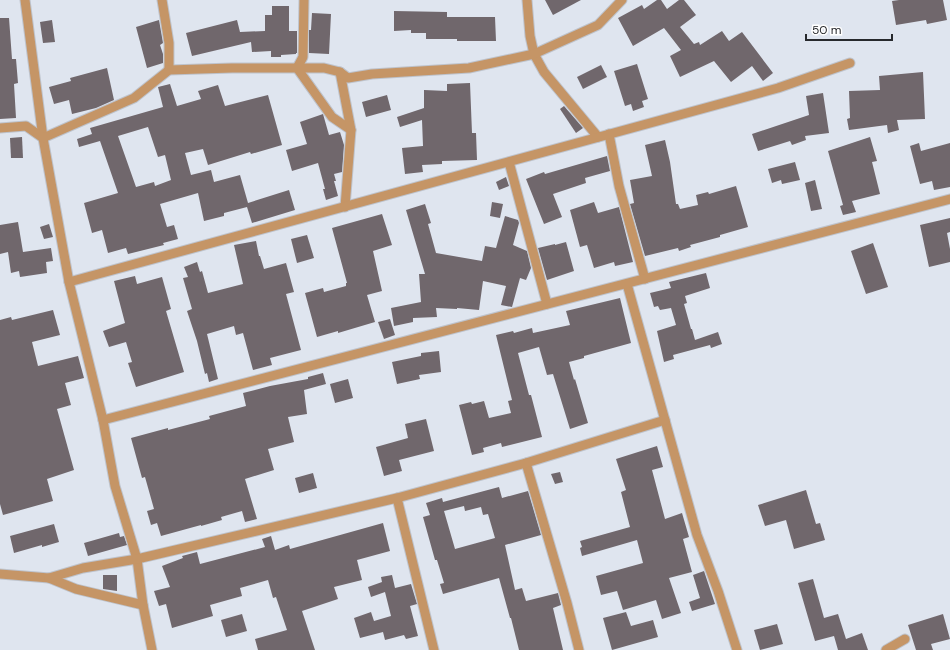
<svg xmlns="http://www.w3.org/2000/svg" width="950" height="650" font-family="'DM Sans',sans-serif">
  <rect width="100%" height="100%" fill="#dfe5ef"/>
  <g fill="#70676c" fill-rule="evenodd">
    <polygon points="545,0 581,0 553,15"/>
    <polygon points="657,0 661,0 667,9 679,0 684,0 696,15 680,27 694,44 699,42 700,45 722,31 729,41 742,32 773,73 763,81 752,66 731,82 714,61 680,77 670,56 681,50 664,28 633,46 618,18 642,5 644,9"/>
    <polygon points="899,0 943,0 947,20 927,24 926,20 896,25 892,1"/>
    <polygon points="272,6 289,6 289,31 297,31 297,53 296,53 296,54 281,55 281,57 271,57 271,51 252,52 251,42 192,56 186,33 237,20 240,32 265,31 265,15 272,15"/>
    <polygon points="394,11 447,12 447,17 495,17 496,41 457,41 457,39 426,39 426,33 411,33 411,30 394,31"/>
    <polygon points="312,13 331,14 329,54 309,53 309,30 311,30"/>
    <polygon points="0,18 9,18 12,59 16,59 18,83 14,84 16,118 0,119"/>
    <polygon points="52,20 55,42 43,43 40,22"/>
    <polygon points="159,20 163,43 160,45 163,54 163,63 147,68 136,27"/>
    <polygon points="637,64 648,99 642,101 644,107 633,111 631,104 625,106 614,71"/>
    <polygon points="601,65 607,77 583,89 577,77"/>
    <polygon points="107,68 114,100 96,108 72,114 69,100 54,104 49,87 71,81 70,78"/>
    <polygon points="923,72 925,119 897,120 899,130 888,133 887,125 849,130 847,119 850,118 849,91 880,90 879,76"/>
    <polygon points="470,83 472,133 476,133 477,160 442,161 442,164 422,165 423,172 405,174 402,148 423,146 422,120 400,127 397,117 424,108 424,90 447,91 447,84"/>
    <path d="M170 84 177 106 201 99 198 91 218 85 225 106 268 95 282 145 251 154 250 152 208 165 203 149 185 153 191 175 211 170 214 182 240 175 248 203 289 190 295 210 252 223 247 207 224 213V216L204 221 198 193 160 204 167 227 174 225 178 239 163 243 164 245 128 254 126 248 108 253 102 230 92 233 84 203 118 193 100 141 79 147 77 139 92 134 90 128 163 107 158 87ZM148 127 158 157 165 155 171 180 155 186 154 182 136 187 118 136Z"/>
    <polygon points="823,93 829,133 805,136 806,140 792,145 790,141 758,151 752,134 809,115 806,96"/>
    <polygon points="387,95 391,110 366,117 362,102"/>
    <polygon points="564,106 583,128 576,133 560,109"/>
    <polygon points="323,114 329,135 340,132 344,145 342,172 334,174 336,181 334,181 338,196 326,200 323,189 325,189 318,163 292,171 286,150 307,144 300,122"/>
    <polygon points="22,137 23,158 11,158 10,138"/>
    <polygon points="870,137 877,161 872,162 880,194 852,201 856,212 843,215 840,206 843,205 828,151"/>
    <polygon points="665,140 670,162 676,204 678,204 680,209 698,205 696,195 708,192 709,194 736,186 748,227 720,235 720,237 690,245 691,247 679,251 678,248 645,256 630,204 634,203 630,180 652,176 645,145"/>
    <polygon points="919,143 921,151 950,143 950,187 934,190 932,181 920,184 910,146"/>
    <polygon points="607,156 610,171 585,178 586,183 553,194 562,217 544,224 526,179 544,172 545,174"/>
    <polygon points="795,162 800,180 782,184 781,180 772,183 768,169"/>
    <polygon points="506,177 509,186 499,190 496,182"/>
    <polygon points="815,180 822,209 811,211 805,183"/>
    <polygon points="492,202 503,204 500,218 490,216"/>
    <polygon points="594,202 598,213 619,207 633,262 615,266 614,262 594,268 587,245 580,247 570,210"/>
    <polygon points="425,204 431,223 428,224 436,253 482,261 485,246 496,248 505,216 518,220 519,223 513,245 527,251 531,268 526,280 520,278 512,307 501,305 506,286 483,281 479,310 457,308 457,309 436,308 437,317 413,318 413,322 394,326 391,308 421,302 419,274 425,274 406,210"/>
    <polygon points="382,214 392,245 373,251 382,291 367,295 375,322 338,333 338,331 317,337 305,293 323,288 324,292 346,286 346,283 347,283 332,228"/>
    <polygon points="950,218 950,232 947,233 950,249 950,262 929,267 920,225"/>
    <polygon points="18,222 23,252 51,248 53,261 46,262 47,273 20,277 19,271 11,273 8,252 0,254 0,225"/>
    <polygon points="49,224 53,237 44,239 40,227"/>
    <polygon points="307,235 314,258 297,263 291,239"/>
    <polygon points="256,241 259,256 260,256 264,269 286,263 294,292 286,294 301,350 270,358 272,365 253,370 243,333 236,335 234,326 207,334 218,379 209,382 207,373 205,374 197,341 187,311 192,309 183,278 188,277 184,267 197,262 200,272 202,271 208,293 243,284 234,245"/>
    <polygon points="566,242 574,271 547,280 538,248 555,244 555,245"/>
    <polygon points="873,243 888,287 866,294 851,251"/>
    <polygon points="706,273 710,288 685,296 687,303 684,304 691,329 692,329 695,340 718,332 722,344 711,348 710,345 673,355 674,359 664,362 657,331 676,325 671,308 660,310 658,306 654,307 650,293 671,288 669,282"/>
    <polygon points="135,276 137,284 162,277 171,309 166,311 184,372 136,387 128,363 132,362 126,342 109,347 103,331 125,323 114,281"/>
    <polygon points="620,298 631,343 584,356 584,358 569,362 574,380 575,379 588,423 570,429 553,374 547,375 539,347 518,353 529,395 531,395 542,437 502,447 501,443 483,448 484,452 472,455 459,405 471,402 472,404 484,401 489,418 511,413 508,401 512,400 496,335 513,331 514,333 532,328 533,333 570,325 566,311"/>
    <polygon points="53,310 60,335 32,342 38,366 78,356 84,378 65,383 71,405 57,409 74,470 47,479 53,501 3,515 0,504 0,320 11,317 12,320"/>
    <polygon points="390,319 395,335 384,339 378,322"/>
    <polygon points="439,351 441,372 419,375 420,379 397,384 392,362 421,356 421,353"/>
    <polygon points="323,373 326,384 304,390 307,414 288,417 294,442 268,449 274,470 245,479 257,519 245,522 242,511 221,517 222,520 201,526 201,525 161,536 157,523 151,525 147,511 154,509 145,477 142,478 131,438 168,428 168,430 210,419 209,416 246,406 243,393 270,386 308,379 308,377"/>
    <polygon points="348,379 353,398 335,403 330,384"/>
    <polygon points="426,419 434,451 399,460 402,471 384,476 376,447 408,438 405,424"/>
    <polygon points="657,446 663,467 652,470 665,519 682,513 689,537 683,539 692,572 669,578 681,613 662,619 656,600 623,610 617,591 601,595 596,576 643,563 637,540 582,556 580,548 582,547 580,541 630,527 621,492 626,490 616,459"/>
    <polygon points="560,472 563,482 555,484 551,474"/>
    <polygon points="313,473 317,488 299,493 295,478"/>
    <path d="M499 487 502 498 528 491 541 535 505 545 515 590 522 588 526 601 558 593 561 605 553 608 563 650H519L511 618H510L499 578 443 594 440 584 444 583 437 560H435L423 517 430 515 426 503 442 498 443 502ZM464 506 465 511 481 507 483 515 488 514 495 538 455 549 444 511Z"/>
    <polygon points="806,490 816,524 820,523 825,540 794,549 786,520 765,526 758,505"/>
    <polygon points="383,523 390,551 357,560 362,580 334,587 338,599 302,611 315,650 258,650 255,639 287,630 276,597 273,598 268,580 240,588 242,596 210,605 213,616 172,628 166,604 159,606 154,591 170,587 162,566 183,558 182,556 197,552 200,564 265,547 262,539 271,536 275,550 289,545 290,549"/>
    <polygon points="54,524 59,542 42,547 42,545 14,553 10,536"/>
    <polygon points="119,533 120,537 124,536 127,545 88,556 84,543"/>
    <polygon points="704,571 715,604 692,611 689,602 700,598 693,575"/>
    <polygon points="103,575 117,575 117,591 103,589"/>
    <polygon points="392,575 395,588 411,584 417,604 410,606 418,636 406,639 404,635 385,640 383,632 360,638 354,618 371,612 374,621 391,616 385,592 371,597 368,587 382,582 381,577"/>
    <polygon points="813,579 824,618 838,614 846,639 862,633 868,650 838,650 834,636 815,641 798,583"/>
    <polygon points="626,612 631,626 653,620 658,637 612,650 603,618"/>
    <polygon points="242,614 247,631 226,637 221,620"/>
    <polygon points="943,614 950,639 931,644 933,650 916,650 908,625"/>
    <polygon points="777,624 783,644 760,650 754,630"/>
  </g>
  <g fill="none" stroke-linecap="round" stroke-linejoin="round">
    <defs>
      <g id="street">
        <polyline points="25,0 43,138 69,282 103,420 115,486 137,559 143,605 152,650"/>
        <polyline points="162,0 169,43 169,70"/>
        <polyline points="304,0 303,57 297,68 332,117 351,130"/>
        <polyline points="527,0 530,36 534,54 544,72 598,137"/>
        <polyline points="340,72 351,130 345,207"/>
        <polyline points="0,128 26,126 43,138 134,98 169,70 232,68 324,68 340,72 348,78 372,74 469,68 534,54 598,25 622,0"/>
        <polyline points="609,134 619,186 645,279"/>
        <polyline points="509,162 547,304"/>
        <polyline points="69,282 778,88 850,63"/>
        <polyline points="627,284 697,535 718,591 737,650"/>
        <polyline points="103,420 950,199"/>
        <polyline points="526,463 567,603 579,650"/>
        <polyline points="397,498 434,650"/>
        <polyline points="0,574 49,578 76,589 143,605"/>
        <polyline points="49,578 83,568 137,559 397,498 526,463 665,420"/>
        <polyline points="886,650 905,639"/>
      </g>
    </defs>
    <use href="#street" stroke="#bec3cc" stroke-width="11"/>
    <use href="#street" stroke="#c59566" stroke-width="9"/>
  </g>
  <path d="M806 34v6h86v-6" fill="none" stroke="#27292d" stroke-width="2"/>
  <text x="812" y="34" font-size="12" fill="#27292d" stroke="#ffffff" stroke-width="3" paint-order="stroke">50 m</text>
</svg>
